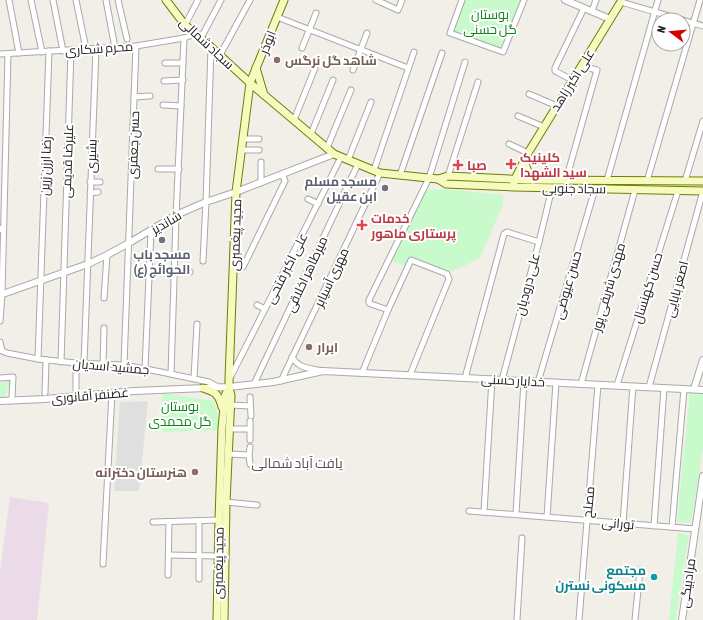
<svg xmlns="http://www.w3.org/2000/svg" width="703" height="620" font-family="'Asap Condensed',Cairo,sans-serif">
  <rect width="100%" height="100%" fill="#f2efe9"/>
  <polygon fill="#e0dfdf" points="148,401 139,491 114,491 120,402"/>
  <polygon fill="#ebdbe8" points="10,497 49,503 37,620 0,620 0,571"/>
  <g fill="#c8facc">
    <polygon points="464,0 522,0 502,49 452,31"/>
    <polygon points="430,189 455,190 503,195 503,204 480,258 464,266 448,272 422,261 414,259 409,268 390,260 424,192"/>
    <polygon points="10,381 5,397 0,397 0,383"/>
    <polygon points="690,392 703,393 703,448 691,523 677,522"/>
    <polygon points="162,393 214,401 221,430 162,432"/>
    <polygon points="678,533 689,535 676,620 669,620"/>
  </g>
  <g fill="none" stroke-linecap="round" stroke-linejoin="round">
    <defs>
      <g id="minor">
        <polyline points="9,0 19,53"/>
        <polyline points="31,0 42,52"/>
        <polyline points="53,0 63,51"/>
        <polyline points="76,0 86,49"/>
        <polyline points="106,0 115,48"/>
        <polyline points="118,0 127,39"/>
        <polyline points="376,0 398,10 402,0"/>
        <polyline points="462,0 450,33 503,52 524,0"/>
        <polyline points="621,2 703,26"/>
        <polyline points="592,11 596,0"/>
        <polyline points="277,17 408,68"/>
        <polyline points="185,25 198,0"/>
        <polyline points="201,38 221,0"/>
        <polyline points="302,48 316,13"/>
        <polyline points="0,54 136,46 184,38 196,34"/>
        <polyline points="220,55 250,0"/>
        <polyline points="165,63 183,63"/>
        <polyline points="353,70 367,33"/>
        <polyline points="572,80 557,72 555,71 555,68 584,8"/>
        <polyline points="164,81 183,80"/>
        <polyline points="529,94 557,106"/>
        <polyline points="134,97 150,96"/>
        <polyline points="163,105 181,106"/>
        <polyline points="518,116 544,127"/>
        <polyline points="294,120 315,68"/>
        <polyline points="311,134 333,80"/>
        <polyline points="243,139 259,139"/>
        <polyline points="509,144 528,153"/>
        <polyline points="327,148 351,90"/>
        <polyline points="242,150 259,150"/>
        <polyline points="348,160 371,102"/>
        <polyline points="261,162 261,183"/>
        <polyline points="158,169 179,169"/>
        <polyline points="374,170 414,52"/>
        <polyline points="400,175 442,53"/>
        <polyline points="448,176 478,82"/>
        <polyline points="566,180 597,70 581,66"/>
        <polyline points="607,180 658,0"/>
        <polyline points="647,181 700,0"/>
        <polyline points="685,181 703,121"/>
        <polyline points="90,182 100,182"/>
        <polyline points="90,193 98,192"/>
        <polyline points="308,199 318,204"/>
        <polyline points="203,261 206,202 211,47"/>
        <polyline points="234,268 243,267 285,181 282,174"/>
        <polyline points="174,272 190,272"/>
        <polyline points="104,298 107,255"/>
        <polyline points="257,305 265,309"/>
        <polyline points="388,310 371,304 369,303 369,300 429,178 465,62"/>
        <polyline points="0,321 2,294 8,54"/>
        <polyline points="0,342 2,351 7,353 38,359 76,363 124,365 161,372 209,382 218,387"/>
        <path d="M292 357C299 369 310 368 322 371"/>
        <polyline points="38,359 49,51"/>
        <polyline points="61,362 71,50"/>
        <polyline points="84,363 96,49"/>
        <polyline points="103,364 104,328"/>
        <polyline points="124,365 136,46"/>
        <polyline points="145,369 151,231"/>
        <polyline points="362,373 388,310 411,260 447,274 449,279 410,375"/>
        <polyline points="171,374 176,217 184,38"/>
        <polyline points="0,378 13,377 12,397 11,401"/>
        <polyline points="194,378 197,324"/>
        <polyline points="230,378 265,309 341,157"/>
        <polyline points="465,378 504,234 507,232 539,242"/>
        <polyline points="502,380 539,242 552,188"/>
        <polyline points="281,381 380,173"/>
        <polyline points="538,382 595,189"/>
        <polyline points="254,384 358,164"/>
        <polyline points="581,384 635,190"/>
        <polyline points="617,385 678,191"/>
        <polyline points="649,387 703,191"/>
        <polyline points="76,390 76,363"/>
        <polyline points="45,393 46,360"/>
        <polyline points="250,397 251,416"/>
        <polyline points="231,405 250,406"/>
        <polyline points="229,429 250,429"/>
        <polyline points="250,440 250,421"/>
        <polyline points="228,454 249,455"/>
        <polyline points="250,464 249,455 250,447"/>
        <polyline points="226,502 257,505"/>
        <polyline points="469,511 695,529"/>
        <polyline points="484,512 492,379"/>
        <polyline points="516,514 524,381"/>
        <polyline points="547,517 556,382"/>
        <polyline points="153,522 219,520"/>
        <polyline points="623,523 633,386"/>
        <polyline points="654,526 664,388"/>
        <polyline points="672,527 684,389"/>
        <polyline points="169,555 218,556"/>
        <polyline points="103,564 112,393"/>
        <polyline points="168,575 169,522"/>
        <polyline points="199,579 199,521"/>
        <polyline points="517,620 522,538"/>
        <polyline points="579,620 598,385"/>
        <polyline points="635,620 640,570"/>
      </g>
      <g id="tertiary">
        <polyline points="565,0 610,19"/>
        <polyline points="0,229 3,229"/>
        <polyline points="0,295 88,264 107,255 129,243 176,215 206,202 236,192 334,154"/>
        <polyline points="694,389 703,360"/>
        <polyline points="0,401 45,399 134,391 229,387 273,382 323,371 703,390"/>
        <polyline points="682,620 703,476"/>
      </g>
      <g id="secondary">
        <polyline points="166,0 185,25 211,47 250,83 334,154 380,173 438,179 446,184 514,187 703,191"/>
        <polyline points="256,68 264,95"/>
        <polyline points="524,161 529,174 533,180"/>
        <polyline points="438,179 448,176 529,180 703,181"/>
        <polyline points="514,183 515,179 528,153 622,0"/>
        <path d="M203 388C215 392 219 394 222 407"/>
        <polyline points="217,620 219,520 222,428 225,396 229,387"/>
        <polyline points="224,620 226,502 231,396 229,387 229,379 236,192 250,83 284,0"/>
      </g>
    </defs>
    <use href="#minor" stroke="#a9a9a9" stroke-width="7"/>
    <use href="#tertiary" stroke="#a9a9a9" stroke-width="8"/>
    <use href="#secondary" stroke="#707d05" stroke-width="9"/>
    <use href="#minor" stroke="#fff" stroke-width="5"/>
    <use href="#tertiary" stroke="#fff" stroke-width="6"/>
    <use href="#secondary" stroke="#f7fabf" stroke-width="7"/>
  </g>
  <g fill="#8d6e63" stroke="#fff" stroke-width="1.5">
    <circle cx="277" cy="60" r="4"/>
    <circle cx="309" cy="347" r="4"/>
    <circle cx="195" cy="472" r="4"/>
  </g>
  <g fill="#e0444e" stroke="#fff" stroke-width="1.5">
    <path d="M509 158h4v4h4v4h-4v4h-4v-4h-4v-4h4z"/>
    <path d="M456 159h4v4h4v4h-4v4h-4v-4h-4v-4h4z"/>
    <path d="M360 219h4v4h4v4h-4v4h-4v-4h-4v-4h4z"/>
  </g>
  <g fill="#6b7280" stroke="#fff" stroke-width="1.5">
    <circle cx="385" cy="188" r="4"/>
    <circle cx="162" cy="240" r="4"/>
  </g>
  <circle fill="#0f9aa8" stroke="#fff" stroke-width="1.5" cx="654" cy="577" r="4"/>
  <g text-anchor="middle" stroke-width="4" stroke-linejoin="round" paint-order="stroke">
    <g font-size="13" fill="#0c8416" stroke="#fff">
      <text x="490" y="19">بوستان<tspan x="490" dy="15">گل حسنی</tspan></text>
      <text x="180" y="411">بوستان<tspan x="180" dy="15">گل محمدی</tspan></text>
    </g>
    <g font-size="13" fill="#222" stroke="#fff">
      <text transform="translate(267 42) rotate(-68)" y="5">ابوذر</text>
      <text transform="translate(207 43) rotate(43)" y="5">سجاد شمالی</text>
      <text transform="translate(99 48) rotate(-4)" y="5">محرم شکاری</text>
      <text transform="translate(572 80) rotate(-58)" y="5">علی اکبر زاهد</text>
      <text transform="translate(133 145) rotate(-88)" y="5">حسن جعفری</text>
      <text transform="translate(91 156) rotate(-88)" y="5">بشیری</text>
      <text transform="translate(67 161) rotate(-88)" y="5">علیرضا قدیمی</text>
      <text transform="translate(45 166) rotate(-88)" y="5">رضا ارزن زرین</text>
      <text transform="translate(574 188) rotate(1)" y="5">سجاد جنوبی</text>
      <text transform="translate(166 222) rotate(-30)" y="5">شاندیز</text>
      <text transform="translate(235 235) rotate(-88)" y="5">مجید پیغمبری</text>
      <text transform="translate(286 268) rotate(-63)" y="5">علی اکبر فتحی</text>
      <text transform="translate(306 274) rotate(-65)" y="5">میرطاهر اخلاقی</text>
      <text transform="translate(331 277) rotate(-65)" y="5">مهری آسیابر</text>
      <text transform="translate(527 284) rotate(-75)" y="5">علی درودیان</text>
      <text transform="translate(567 285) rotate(-74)" y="5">حسن عیوضی</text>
      <text transform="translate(608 287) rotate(-74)" y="5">مهدی شریفی پور</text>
      <text transform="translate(647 288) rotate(-73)" y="5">حسن کهنسال</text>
      <text transform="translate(676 289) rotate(-75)" y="5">اصغر بابایی</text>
      <text transform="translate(111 366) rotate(5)" y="5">جمشید اسدیان</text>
      <text transform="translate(513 380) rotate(3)" y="5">خدایار حسنی</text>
      <text transform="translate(90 395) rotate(-5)" y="5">غضنفر آقانوری</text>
      <text transform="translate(588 502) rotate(-85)" y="5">مصلح</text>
      <text transform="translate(618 523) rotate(5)" y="5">تورانی</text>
      <text transform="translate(218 563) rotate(-89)" y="5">مجید پیغمبری</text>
      <text transform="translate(687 583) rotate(-82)" y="5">مرادبیگی</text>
    </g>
    <g font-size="13" font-weight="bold" fill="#785e54" stroke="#fff" text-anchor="start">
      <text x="285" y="65">شاهد گل نرگس</text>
      <text x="317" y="352">ابرار</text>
      <text x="187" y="477" text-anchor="end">هنرستان دخترانه</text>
    </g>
    <g font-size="13" font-weight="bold" fill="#be3a42" stroke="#fff" text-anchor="start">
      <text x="520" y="162">کلینیک<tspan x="520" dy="15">سید الشهدا</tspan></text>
      <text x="467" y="170">صبا</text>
      <text x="371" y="223">خدمات<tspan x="371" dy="15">پرستاری ماهور</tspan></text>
    </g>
    <g font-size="13" font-weight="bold" fill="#5b616d" stroke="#fff" text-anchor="end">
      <text x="377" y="186">مسجد مسلم<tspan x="377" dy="15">ابن عقیل</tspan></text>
      <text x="162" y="259" text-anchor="middle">مسجد باب<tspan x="162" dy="15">الحوائج (ع)</tspan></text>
    </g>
    <g font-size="13" font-weight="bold" fill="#0d838f" stroke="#fff" text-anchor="end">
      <text x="646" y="575">مجتمع<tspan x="646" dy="15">مسکونی نسترن</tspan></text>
    </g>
    <g font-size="14" fill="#555" stroke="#fff">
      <text x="297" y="468">یافت آباد شمالی</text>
    </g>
  </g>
  <g transform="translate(671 32) rotate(286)"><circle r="19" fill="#ffffff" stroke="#a7a7a7"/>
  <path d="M0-3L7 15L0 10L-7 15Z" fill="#d40000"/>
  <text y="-6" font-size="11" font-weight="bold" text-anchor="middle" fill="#222222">N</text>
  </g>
</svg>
